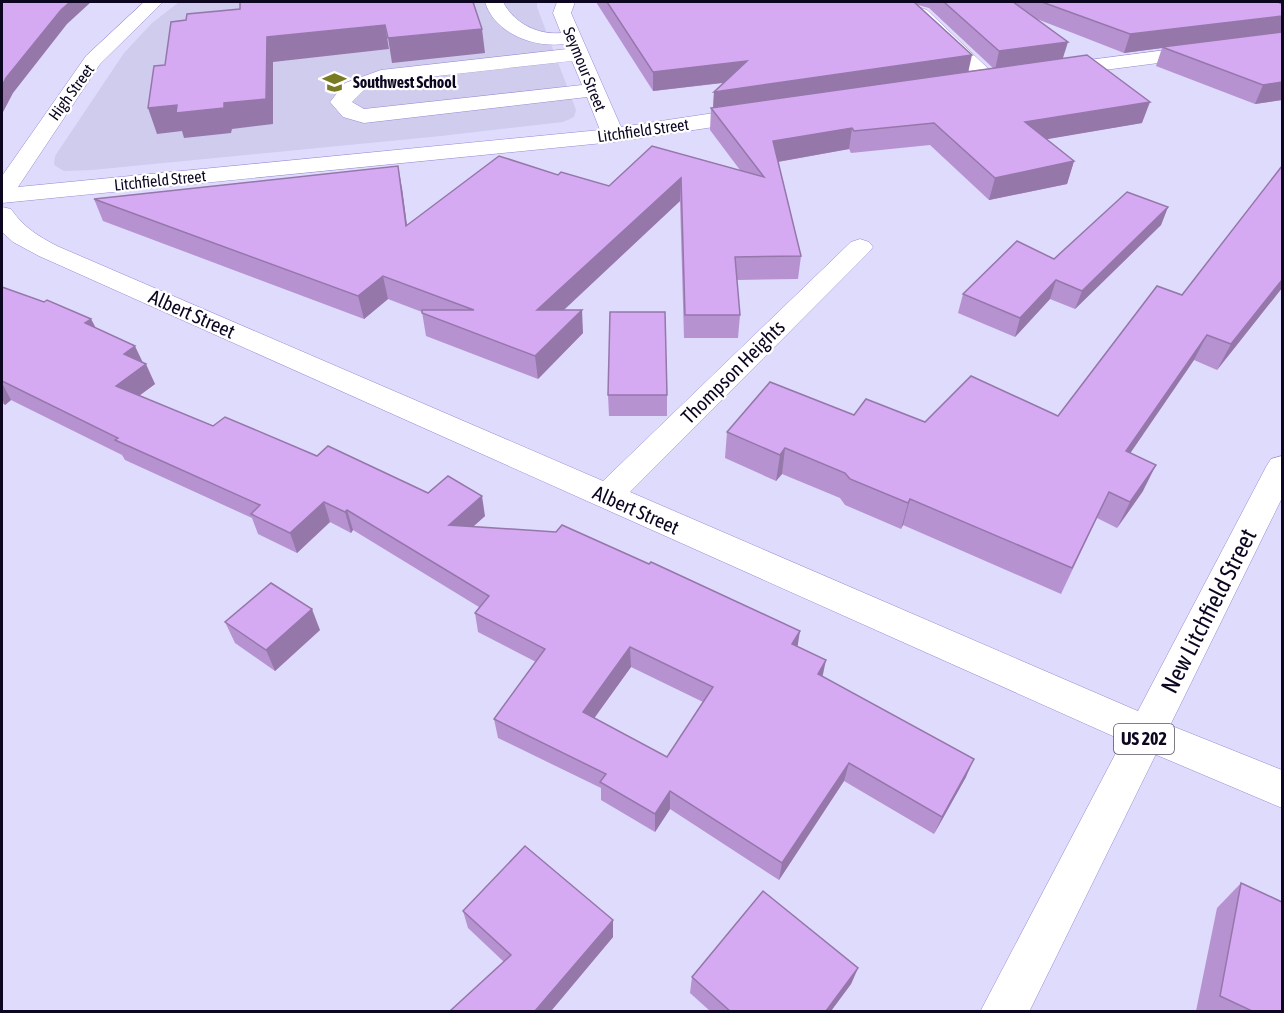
<svg xmlns="http://www.w3.org/2000/svg" width="1284" height="1013" font-family="'Asap Condensed',sans-serif">
  <rect width="100%" height="100%" fill="#dfdbfc"/>
  <polygon fill="#d0ccee" points="179,2 537,2 537,7 576,110 574,117 563,122 441,136 92,170 64,171 54,165 55,156 124,53 152,23"/>
  <g fill="none" stroke-linecap="round" stroke-linejoin="round">
    <defs>
      <g id="minor">
        <path d="M144 2H163L100 64 18 187 600 130 587 97 364 123 343 117 330 102 345 83 381 70 567 49 565 44C534 48 495 34 485 2H503C514 23 537 35 561 33L553 13 557 2H575L571 13 621 127 754 107 762 109 765 114 762 119 754 121 613 142 2 203V176L86 56ZM572 61 582 85 364 109 352 102 365 89 383 82Z"/>
        <polygon points="880,2 904,2 927,10 999,79 996,83 989,85 982,83 913,18 882,6"/>
        <polygon points="1282,35 1282,47 1058,76 1051,74 1048,70 1051,66 1058,64"/>
        <path d="M2 207 11 209C23 227 38 236 57 246L603 481 851 242 860 239 869 242 873 247 869 252 630 492 1161 721 1167 733 1161 745 1147 750 1133 745 39 256 13 242 2 232Z"/>
      </g>
      <polygon id="major" points="1147,716 1282,770 1282,808 1133,745 1127,733 1133,721"/>
      <polygon id="highway" points="1282,456 1282,498 1029,1012 980,1012 1266,467 1271,459"/>
    </defs>
    <use href="#minor" stroke="#9689d4" stroke-width="1"/>
    <use href="#major" stroke="#9689d4" stroke-width="1"/>
    <use href="#highway" stroke="#9689d4" stroke-width="1"/>
    <use href="#minor" fill="#fff" fill-rule="evenodd"/>
    <use href="#major" fill="#fff" fill-rule="evenodd"/>
    <use href="#highway" fill="#fff" fill-rule="evenodd"/>
  </g>
  <g fill="#b792d1" fill-rule="evenodd">
    <path d="M596 2H1278L1282 4V100L1255 104 1156 66 1162 48 1124 53 1037 19 1063 58 1142 123 1046 139 1074 161 1067 184 989 200 930 145 851 153 849 149 778 162 801 256 798 279 737 280 740 315 738 338H684L680 201 564 310 583 333 538 379 426 336 422 312 388 299 364 319 103 221 94 199 402 188 407 225 558 175 609 186 740 170 710 130 711 108H713L714 92 723 83 653 91ZM918 5 929 8 993 68 969 71Z"/>
    <polygon points="1282,166 1282,288 1217,370 1194,360 1130,453 1143,491 1117,528 1097,518 1061,594 903,525 901,529 845,505 840,498 782,474 776,481 725,458 727,432 854,415 925,422 1058,416 1182,295"/>
    <polygon points="1168,207 1161,225 1075,309 1050,299 1015,337 958,313 963,294 1054,259"/>
    <path d="M2 287 91 319 96 328 142 362 155 384 139 396 213 426 317 456 428 493 485 516 473 526 797 646 823 677 966 777 934 834 844 781 779 880 670 809 655 832 601 800V788L498 738 494 719 536 662 478 632 475 613 479 607 353 530 351 533 330 522 297 553 258 534 252 518 125 460 122 455 11 400 5 405 2 403ZM631 667 703 702 667 757 594 718Z"/>
    <polygon points="608,395 667,395 667,416 609,416"/>
    <polygon points="225,622 320,630 275,671 235,643"/>
    <polygon points="1241,883 1282,1011 1196,1011 1217,908"/>
    <polygon points="463,911 613,937 551,1011 450,1011 504,962 468,928"/>
    <polygon points="858,968 851,984 831,1011 710,1011 690,993 692,977"/>
  </g>
  <g fill="#9577aa">
    <polygon points="70,2 91,2 67,24 13,93 2,114 2,86 6,78 61,10"/>
    <polygon points="1282,16 1282,33 1162,47 1162,48 1124,53 1130,34"/>
    <polygon points="385,25 389,49 273,62 273,124 232,129 231,133 184,138 182,131 157,134 148,108 177,105 224,103 267,37"/>
    <polygon points="482,29 485,53 392,63 388,38"/>
    <polygon points="1068,42 1062,61 995,70 999,51"/>
    <polygon points="972,55 968,73 713,111 714,92"/>
    <polygon points="747,61 746,80 653,91 653,72"/>
    <polygon points="1282,82 1282,100 1255,104 1263,85"/>
    <polygon points="1150,102 1142,123 1019,144 1025,122"/>
    <polygon points="852,128 849,149 771,163 773,141"/>
    <polygon points="1074,161 1067,184 989,200 995,178"/>
    <polygon points="398,166 402,188 410,248 406,226"/>
    <polygon points="681,178 680,201 539,333 537,310"/>
    <polygon points="1168,207 1161,225 1075,309 1082,291"/>
    <polygon points="383,276 388,299 364,319 358,296"/>
    <polygon points="1056,280 1050,299 1015,337 1020,318"/>
    <polygon points="1282,280 1282,288 1217,370 1231,344"/>
    <polygon points="582,310 583,333 538,379 535,356"/>
    <polygon points="91,319 101,339 85,323"/>
    <polygon points="1207,335 1194,360 1114,477 1126,451"/>
    <polygon points="135,346 144,365 146,364 155,384 125,406 116,386 124,354"/>
    <polygon points="2,383 11,400 5,405 2,398"/>
    <polygon points="785,448 782,474 776,481 780,455"/>
    <polygon points="1156,465 1143,491 1117,528 1130,502"/>
    <polygon points="482,496 485,516 453,545 449,525"/>
    <polygon points="910,499 903,525 901,529 908,503"/>
    <polygon points="324,502 330,522 297,553 290,533"/>
    <polygon points="347,510 353,530 351,533 345,512"/>
    <polygon points="312,609 320,630 275,671 266,650"/>
    <polygon points="800,631 797,650 792,644"/>
    <polygon points="630,647 631,667 585,731 583,712"/>
    <polygon points="826,660 822,679 818,674"/>
    <polygon points="974,759 966,777 934,834 942,817"/>
    <polygon points="849,763 844,781 779,880 782,863"/>
    <polygon points="670,791 670,809 655,832 655,814"/>
    <polygon points="613,920 613,937 551,1011 535,1011"/>
    <polygon points="858,968 851,984 831,1011 826,1011"/>
  </g>
  <g fill="#d5aaf3" stroke="#9577aa" stroke-width="1.5" fill-rule="evenodd">
    <polygon points="2,2 70,2 61,10 6,78 2,86"/>
    <polygon points="240,2 473,2 482,29 388,38 385,25 267,37 266,99 224,103 224,108 176,113 177,105 148,108 154,66 165,65 171,22 186,20 187,14 240,9"/>
    <polygon points="607,2 914,2 972,55 714,92 747,61 653,72"/>
    <polygon points="944,2 1013,2 1068,42 999,51"/>
    <polygon points="1042,2 1278,2 1282,4 1282,16 1130,34"/>
    <polygon points="1282,32 1282,82 1263,85 1162,47"/>
    <polygon points="1087,55 1150,102 1025,122 1074,161 995,178 934,123 854,131 852,128 773,141 801,256 735,257 740,315 685,315 681,178 537,310 582,310 535,356 422,313 422,310 474,310 383,276 358,296 94,199 398,166 406,226 499,156 558,175 561,172 609,186 652,146 764,177 711,108"/>
    <polygon points="1282,166 1282,280 1231,344 1207,335 1126,451 1156,465 1130,502 1109,492 1072,568 910,499 908,503 850,479 845,473 785,448 780,455 727,432 770,382 854,415 866,399 925,422 971,376 1058,416 1157,286 1182,295"/>
    <polygon points="1127,192 1168,207 1082,291 1056,280 1020,318 963,294 1017,241 1054,259"/>
    <path d="M2 287 44 302 47 300 91 319 85 323 135 346 124 354 146 364 116 386 213 426 225 417 317 456 328 446 428 493 448 476 482 496 449 525 556 532 562 525 649 564 651 562 800 631 792 644 826 660 818 674 974 759 942 817 849 763 782 863 670 791 655 814 600 782 606 774 494 719 545 649 475 613 489 596 347 510 345 512 324 502 290 533 251 514 260 505 115 440 118 438 2 381ZM630 647 713 687 667 757 583 712Z"/>
    <polygon points="610,312 665,312 667,395 608,395"/>
    <polygon points="271,583 312,609 266,650 225,622"/>
    <polygon points="525,846 613,920 535,1011 450,1011 511,955 463,911"/>
    <polygon points="1241,883 1282,902 1282,1011 1252,1011 1220,996"/>
    <polygon points="763,891 858,968 826,1011 730,1011 692,977"/>
  </g>
  <defs>
    <symbol id="school-bare" viewBox="-9 -9 18 18"><path d="M0-5L7-2L0 1L-7-2ZM-4 1L0 2.5L4 1V4Q0 6-4 4Z" fill="#797b23" stroke="#fff" stroke-width="2.5" paint-order="stroke"/></symbol>
  </defs>
  <g fill-rule="evenodd">
    <use href="#school-bare" x="318" y="66" width="33" height="33"/>
  </g>
  <g text-anchor="middle" stroke-width="4.5" stroke-linejoin="round" paint-order="stroke">
    <g font-size="16" fill="#0d0621" stroke="#fff">
      <text transform="translate(585 69) rotate(68)" y="6">Seymour Street</text>
      <text transform="translate(71 92) rotate(-54)" y="6">High Street</text>
      <text transform="translate(643 130) rotate(-8)" y="6">Litchfield Street</text>
      <text transform="translate(160 180) rotate(-6)" y="6">Litchfield Street</text>
    </g>
    <g font-size="16" font-weight="bold" fill="#0d0621" stroke="#fff" text-anchor="start">
      <text x="353" y="88">Southwest School</text>
    </g>
    <rect fill="#fff" stroke="#565164" stroke-width="1.5" x="1114" y="724" width="60" height="30" rx="4.5"/>
    <g font-size="18" font-weight="bold" fill="#0d0621">
      <text x="1144" y="745">US 202</text>
    </g>
    <g font-size="20" fill="#0d0621" stroke="#fff">
      <text transform="translate(192 314) rotate(24)" y="7">Albert Street</text>
      <text transform="translate(733 372) rotate(-45)" y="7">Thompson Heights</text>
      <text transform="translate(636 510) rotate(24)" y="7">Albert Street</text>
    </g>
    <g font-size="24" fill="#0d0621" stroke="#fff">
      <text transform="translate(1209 611) rotate(-63)" y="8">New Litchfield Street</text>
    </g>
  </g>
  <rect width="1284" height="1013" fill="none" stroke="#0d0621" stroke-width="6"/>
</svg>
